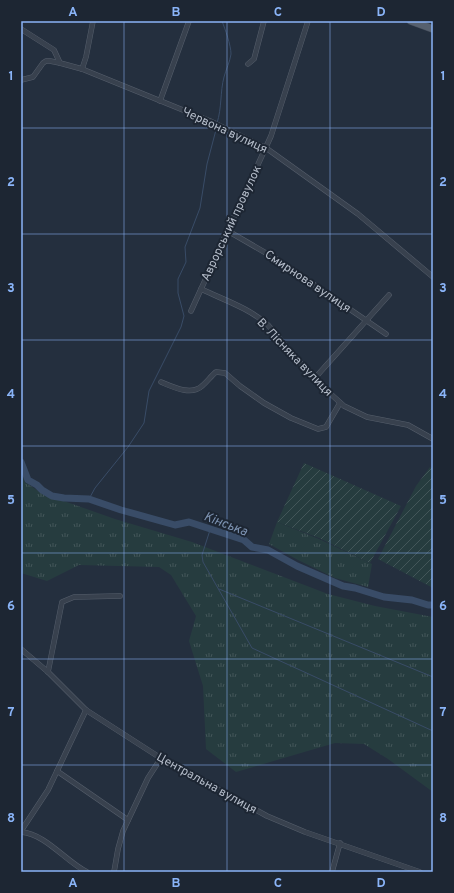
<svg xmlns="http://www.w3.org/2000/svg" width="454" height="893" font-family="Overpass,sans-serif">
  <defs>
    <pattern id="grass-tufts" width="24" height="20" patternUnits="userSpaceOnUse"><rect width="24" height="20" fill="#263c3f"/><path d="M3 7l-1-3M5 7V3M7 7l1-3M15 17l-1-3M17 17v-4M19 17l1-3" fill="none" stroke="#435659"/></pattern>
    <pattern id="garden-furrows" width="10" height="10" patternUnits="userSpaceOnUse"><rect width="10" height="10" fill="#263c3f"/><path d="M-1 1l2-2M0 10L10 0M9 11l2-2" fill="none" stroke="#435659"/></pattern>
  </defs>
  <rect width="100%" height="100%" fill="#242f3e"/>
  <g fill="url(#grass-tufts)">
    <polygon points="21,472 25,482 41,493 115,519 192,542 328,594 375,606 433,617 433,792 388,759 364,744 335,743 236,772 206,749 203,686 189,641 196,616 171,575 159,567 79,565 47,581 21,573"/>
    <polygon points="277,522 319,539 372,564 368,587 335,578 298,560 269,544"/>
  </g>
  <g fill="url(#garden-furrows)">
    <polygon points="304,463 401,506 370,563 319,538 277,522"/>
    <polygon points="430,467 433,469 433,588 378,559 416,486"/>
  </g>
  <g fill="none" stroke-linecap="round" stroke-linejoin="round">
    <g stroke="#394c67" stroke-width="1">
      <path d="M217 123C222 108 220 92 224 77 226 69 230 62 231 54 231 45 225 29 222 21"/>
      <polyline points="89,499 95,488 128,447 144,423 149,391 181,327 184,316 178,293 178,279 186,262 185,247 200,208 207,164 217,126"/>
      <polyline points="210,530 202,555 203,562 252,648 433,731"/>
      <polyline points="219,589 433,677"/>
    </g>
    <polyline stroke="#394c67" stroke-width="7" points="21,462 28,480 37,485 42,490 52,496 64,498 89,499 121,510 175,525 189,522 244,540 252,547 268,550 297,566 343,586 355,588 384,597 412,600 428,605 433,605"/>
    <defs>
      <g id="minor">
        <polyline points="21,29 54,50 60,63 82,69 210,121 266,148 358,214 433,277"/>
        <polyline points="248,64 254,59 264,21"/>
        <polyline points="82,69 86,57 93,21"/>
        <polyline points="21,80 33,77 43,63 46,61 50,61 60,63"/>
        <polyline points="160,101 189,21"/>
        <polyline points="228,231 278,260 386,334"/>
        <path d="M201 289C224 300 249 308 268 325L314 379 344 406 367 417 408 425 433 439"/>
        <polyline points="191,311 271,136 308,21"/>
        <polyline points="314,379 389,295"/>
        <path d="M161 382C173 387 191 396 202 386 207 382 211 376 216 372L225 373 240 386 264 403 291 418 318 429 326 427 340 403"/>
        <polyline points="21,649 48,672 86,710 159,757 267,816 305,832 420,872"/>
        <polyline points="48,672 62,602 74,597 120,596"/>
        <polyline points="57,771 128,820"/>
        <polyline points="21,831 48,790 86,710"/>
        <path d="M21 832C46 834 65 861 87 872"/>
        <polyline points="114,872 118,849 123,831 148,778 161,758"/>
        <polyline points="332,872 340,843"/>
      </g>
      <polyline id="primary" points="411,21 433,29"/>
    </defs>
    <use href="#minor" stroke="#565f6c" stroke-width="5.5"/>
    <use href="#primary" stroke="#414a57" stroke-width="8"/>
    <use href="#minor" stroke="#38414e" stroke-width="4.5"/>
    <use href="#primary" stroke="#56606e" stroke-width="7"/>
  </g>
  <path fill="none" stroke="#8ab4f8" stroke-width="1" stroke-opacity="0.55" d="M124 21V872M227 21V872M330 21V872M21 128H433M21 234H433M21 340H433M21 446H433M21 553H433M21 659H433M21 765H433"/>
  <g text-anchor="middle" stroke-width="4" stroke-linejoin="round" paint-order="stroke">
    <g font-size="12" fill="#b4bcc9" stroke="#1d2633">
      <text transform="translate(225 130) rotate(25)" y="4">Червона вулиця</text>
      <text transform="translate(231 223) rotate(-65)" y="4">Аврорський провулок</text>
      <text transform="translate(308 281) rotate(34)" y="4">Смирнова вулиця</text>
      <text transform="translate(295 357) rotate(46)" y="4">В. Лісняка вулиця</text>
      <text transform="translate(207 783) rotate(29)" y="4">Центральна вулиця</text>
    </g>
    <g font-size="13" font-style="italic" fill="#7c92b1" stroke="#1d2633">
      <text transform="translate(226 523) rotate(21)" y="5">Кінська</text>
    </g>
  </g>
  <rect width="454" height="893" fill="none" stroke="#1d2633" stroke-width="44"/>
  <rect x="22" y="22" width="410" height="849" fill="none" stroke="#8ab4f8" stroke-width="1.5"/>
  <g font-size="13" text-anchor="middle" font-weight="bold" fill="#8ab4f8">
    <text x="73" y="16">A</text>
    <text x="176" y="16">B</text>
    <text x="278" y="16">C</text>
    <text x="381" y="16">D</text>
    <text x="11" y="80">1</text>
    <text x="443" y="80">1</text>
    <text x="11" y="186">2</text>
    <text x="443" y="186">2</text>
    <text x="11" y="292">3</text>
    <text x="443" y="292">3</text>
    <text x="11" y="398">4</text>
    <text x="443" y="398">4</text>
    <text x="11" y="504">5</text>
    <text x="443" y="504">5</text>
    <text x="11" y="610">6</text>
    <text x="443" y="610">6</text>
    <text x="11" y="716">7</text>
    <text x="443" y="716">7</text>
    <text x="11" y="822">8</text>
    <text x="443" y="822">8</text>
    <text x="73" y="887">A</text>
    <text x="176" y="887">B</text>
    <text x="278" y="887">C</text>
    <text x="381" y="887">D</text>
  </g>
</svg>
